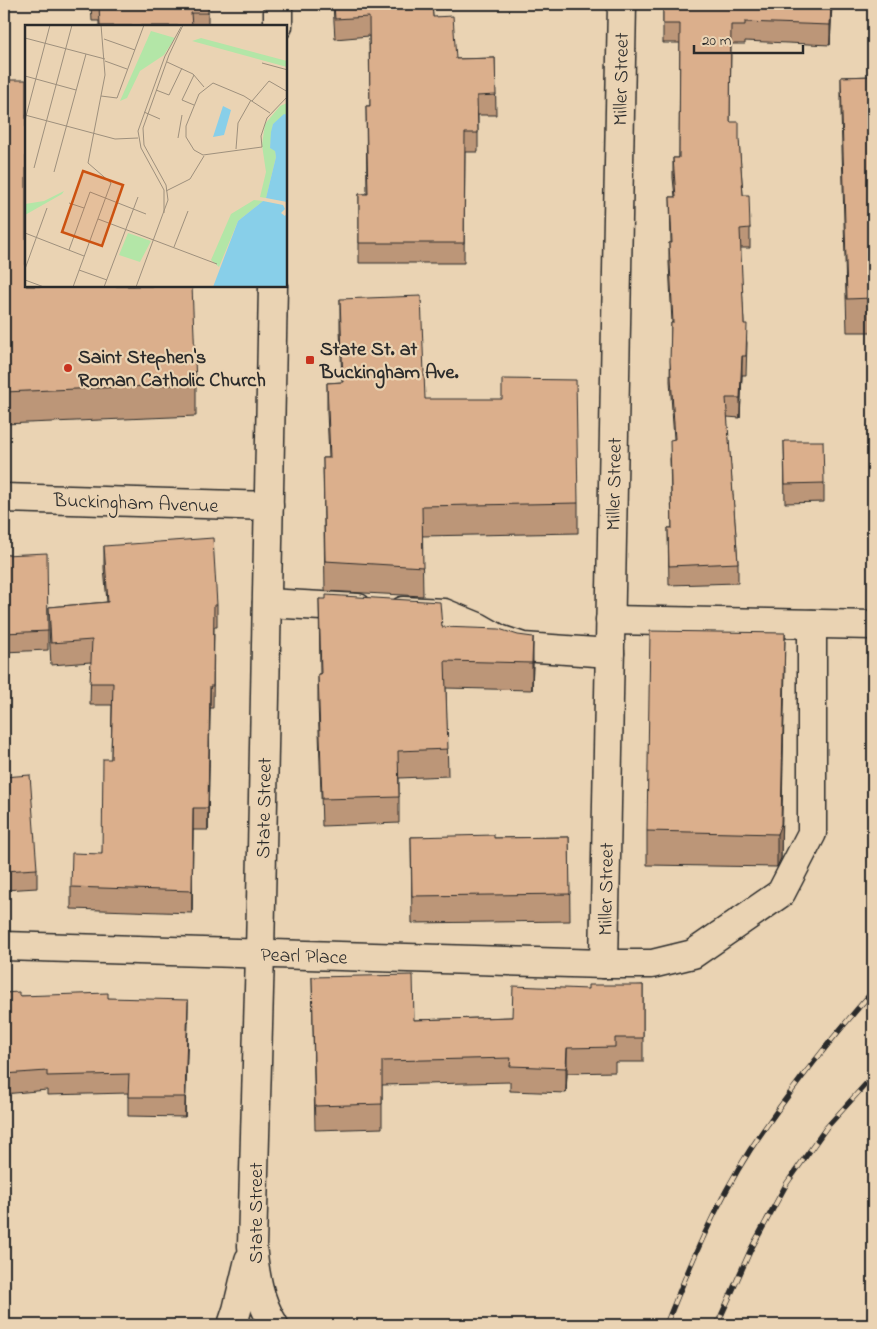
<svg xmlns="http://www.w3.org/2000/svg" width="877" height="1329" font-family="'Indie Flower',sans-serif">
  <rect width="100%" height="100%" fill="#ead3b3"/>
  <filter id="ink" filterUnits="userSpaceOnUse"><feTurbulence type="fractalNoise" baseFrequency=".02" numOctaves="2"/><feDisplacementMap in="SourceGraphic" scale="10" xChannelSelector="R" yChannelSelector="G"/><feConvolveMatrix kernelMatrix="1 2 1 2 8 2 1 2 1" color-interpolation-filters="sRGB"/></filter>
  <g filter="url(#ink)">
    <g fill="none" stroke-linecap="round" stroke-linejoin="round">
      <defs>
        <g id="minor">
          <polyline points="278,26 278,4"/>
          <path d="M273 286 260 953 252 1246C255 1274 259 1301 274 1325"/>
          <polyline points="4,498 269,506"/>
          <polyline points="267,603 358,608"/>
          <polyline points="403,611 444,613 478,627 499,639 523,647 610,653"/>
          <polyline points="610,620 873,625"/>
          <polyline points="4,946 604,964 652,964 693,954 781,893 812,833 812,624"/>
          <polyline points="604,964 622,4"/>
          <polyline points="232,1325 237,1310 249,1260"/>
        </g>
      </defs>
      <use href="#minor" stroke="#2b2b2b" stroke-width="31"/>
      <use href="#minor" stroke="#ead3b3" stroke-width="28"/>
      <defs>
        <g id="rail">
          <path d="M666 1325C690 1265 715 1205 750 1150 787 1094 829 1041 873 991"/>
          <polyline points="717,1325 751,1249 787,1183 826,1128 873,1076"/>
        </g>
      </defs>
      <use href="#rail" stroke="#2b2b2b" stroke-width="5.5"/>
      <use href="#rail" stroke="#ead3b3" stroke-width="4" stroke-dasharray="11" stroke-linecap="butt"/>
    </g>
    <g fill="#bc9678" stroke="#2b2b2b">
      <polygon points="91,4 208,4 208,26 99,26 99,21 92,21"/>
      <polygon points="333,4 432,4 433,17 456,59 495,58 496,115 478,115 478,152 465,152 464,263 359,263 359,194 367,194 366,106 370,106 369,36 335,39"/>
      <polygon points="663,4 832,4 830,45 745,41 745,44 731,44 730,122 739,142 743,195 750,228 750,248 740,248 744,324 747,343 746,375 742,375 740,418 727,417 738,563 738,583 669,585 668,528 672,528 670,459 674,439 670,381 671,323 672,323 669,263 669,243 671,243 670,197 675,197 673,178 673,158 679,158 680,43 663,43"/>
      <polygon points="873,76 873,332 847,332 841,111 841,77"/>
      <polygon points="4,80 196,384 196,416 4,424"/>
      <polygon points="340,299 425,399 578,503 578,533 422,536 423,596 325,591 323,458 329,458 327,412 327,383 342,382 340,329"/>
      <polygon points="784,441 824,483 824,502 785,503"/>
      <polygon points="104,546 217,605 217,627 214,627 213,708 210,708 208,830 193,830 192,913 71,909 71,887 102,854 111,759 112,705 90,705 91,662 51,665 49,628 49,607 107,602 104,568"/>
      <polygon points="4,555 48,631 48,650 4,652"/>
      <polygon points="319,599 442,627 533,663 532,690 446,688 448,776 399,778 399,823 322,826 318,700 318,674 320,674"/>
      <polygon points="785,667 781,858 777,867 647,865 647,831"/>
      <polygon points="4,777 37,869 37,888 4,890"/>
      <polygon points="411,837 494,838 569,837 570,921 412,923"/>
      <polygon points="312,977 414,1020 512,1017 588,989 643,985 643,1062 615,1062 615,1072 567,1073 566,1093 510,1091 510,1082 382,1085 382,1128 315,1130"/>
      <polygon points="4,993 19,996 108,998 188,1020 185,1117 128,1116 128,1093 47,1095 47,1090 4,1094"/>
    </g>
    <g fill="#997a62" stroke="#2b2b2b">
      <polygon points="831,4 832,4 830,45 830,25"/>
      <polygon points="742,356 742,375 740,418 740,398"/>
      <polygon points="785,633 781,858 777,867 777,834"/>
      <polygon points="533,637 533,663 532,690 532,663"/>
      <polygon points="210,686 210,708 208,830 208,808"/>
      <polygon points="193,808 193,830 192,913 192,891"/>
      <polygon points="188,1000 188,1020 185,1117 185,1097"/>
      <polygon points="567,1048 567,1073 566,1093 566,1068"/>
    </g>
    <g fill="#dbaf8c" stroke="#2b2b2b">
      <polygon points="99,4 208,4 208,13 191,13 192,26 100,26"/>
      <polygon points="334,4 432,4 433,17 453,16 456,59 495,58 496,95 477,96 478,133 465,133 464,243 359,243 359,194 368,194 366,106 370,106 369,17 335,19"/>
      <polygon points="663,4 831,4 830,25 745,22 745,25 731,25 730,122 739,122 739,139 743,195 749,195 750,228 740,229 744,324 747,324 746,356 742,356 740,398 726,398 738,563 669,566 668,528 672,528 670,440 675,439 670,361 671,323 673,323 669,243 672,243 670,197 676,197 673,158 679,158 680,24 663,24"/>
      <polygon points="873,76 873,298 847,299 841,77"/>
      <polygon points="4,80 26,80 26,286 192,286 196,384 4,392"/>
      <polygon points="421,296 425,399 502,399 502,379 576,380 578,503 422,506 423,567 325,561 323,458 330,458 327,383 343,382 340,299"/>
      <polygon points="784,441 823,441 824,483 785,484"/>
      <polygon points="213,538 217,605 214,605 213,686 210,686 208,808 193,808 192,891 71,887 72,853 102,854 103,759 111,759 113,683 90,683 92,640 51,643 49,607 108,602 104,546"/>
      <polygon points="47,553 48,631 4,633 4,555"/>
      <polygon points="326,595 440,602 442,627 499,629 518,635 533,637 532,663 445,661 448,749 398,751 399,797 322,799 318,674 321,674 319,599 326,599"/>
      <polygon points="650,631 785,633 781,824 777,834 647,831"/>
      <polygon points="30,775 37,869 4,871 4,777"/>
      <polygon points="494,835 494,838 569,837 570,894 412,896 411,837"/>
      <polygon points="413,975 414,1020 512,1017 513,986 588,989 588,985 643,985 643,1038 615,1038 615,1047 567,1048 566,1068 510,1066 511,1058 382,1061 382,1104 315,1106 312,977"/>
      <polygon points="19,992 19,996 108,993 108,998 188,1000 185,1097 128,1097 129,1074 47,1076 47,1071 4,1074 4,993"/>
    </g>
  </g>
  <g fill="#c8321e" stroke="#ead3b3" stroke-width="2">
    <rect x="305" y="355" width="10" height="10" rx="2.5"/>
    <circle cx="68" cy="368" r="5"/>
  </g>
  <g text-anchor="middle" stroke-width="4.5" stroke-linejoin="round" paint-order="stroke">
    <g font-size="20" fill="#2b2b2b" stroke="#ead3b3">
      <text transform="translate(620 79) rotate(-89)" y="7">Miller Street</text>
      <text transform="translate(613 484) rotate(-89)" y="7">Miller Street</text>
      <text transform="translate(136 502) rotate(2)" y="7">Buckingham Avenue</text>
      <text transform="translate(263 808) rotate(-89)" y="7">State Street</text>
      <text transform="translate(605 889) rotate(-89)" y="7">Miller Street</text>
      <text transform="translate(304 955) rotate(2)" y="7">Pearl Place</text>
      <text transform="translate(255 1213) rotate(-90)" y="7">State Street</text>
    </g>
    <g font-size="20" font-weight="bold" fill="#2b2b2b" stroke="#ead3b3" text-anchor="start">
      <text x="320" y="355">State St. at<tspan x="320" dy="23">Buckingham Ave.</tspan></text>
      <text x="78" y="363">Saint Stephen's<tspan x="78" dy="23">Roman Catholic Church</tspan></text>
    </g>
  </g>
  <g transform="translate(25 25)">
    <rect width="262" height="262" fill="#ead3b3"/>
    <path d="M126 6 150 13 139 30 115 46 102 73 95 76ZM176 13 262 36V42L167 16ZM262 78V90L248 99 245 123 250 125 251 132 241 173 235 172 241 147 237 120 240 99 255 81ZM39 166 37 169 0 190V179L19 176ZM229 175 238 176 213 196 194 242 186 235 206 189ZM103 208 126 216 115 237 94 230Z" fill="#b3e6a7"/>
    <path d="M198 81 206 85 199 110 188 112ZM259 89 263 90 262 177 241 173 251 132 250 126 245 123 246 107 248 99ZM238 176 258 180 260 184 256 188 260 191 262 188V262H188L213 196Z" fill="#88cfe9"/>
    <path fill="none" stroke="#9e907d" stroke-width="1" d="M0 13 80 34M79 14 110 25M80 36 102 44M142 37 168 49 179 62M237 38 263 45M0 51 51 65M131 65 144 70 157 43M76 71 92 73 119 0M227 76 244 56 263 67M169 80 157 75 169 50M119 87 135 94M245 88 219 71 188 58 174 69 161 101V112L169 125 178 130 237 122 236 111 242 93 263 71M0 90 90 114 113 113M0 95 25 0M153 113 157 90M211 124 213 98 226 75M9 143 47 0M29 147 61 29M141 166 165 154 179 131M44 178 59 183M139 188V165L116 123 113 106 140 31 156 2M73 194 192 239M0 208 59 231M149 222 163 186M44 225 65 167 121 189M0 244 22 183M54 245 82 255M0 255 19 262M48 262 86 158 63 138 80 50 76 0M79 262 113 172M111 262 143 175 141 160 119 120 118 103 144 30 158 0"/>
    <path fill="#cc5211" fill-opacity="0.15" stroke="#cc5211" stroke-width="2.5" d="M58 146 98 160 77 221 37 207Z"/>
    <rect width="262" height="262" fill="none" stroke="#2b2b2b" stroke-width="2.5"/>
  </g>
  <rect width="877" height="1329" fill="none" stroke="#ead3b3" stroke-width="20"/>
  <rect x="10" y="10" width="857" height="1309" fill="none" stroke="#2b2b2b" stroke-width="2" filter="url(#ink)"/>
  <path d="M694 45v8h109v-8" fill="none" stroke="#2b2b2b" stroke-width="2.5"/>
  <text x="702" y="45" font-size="15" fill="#2b2b2b" stroke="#ead3b3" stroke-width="4" paint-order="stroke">20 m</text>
</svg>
